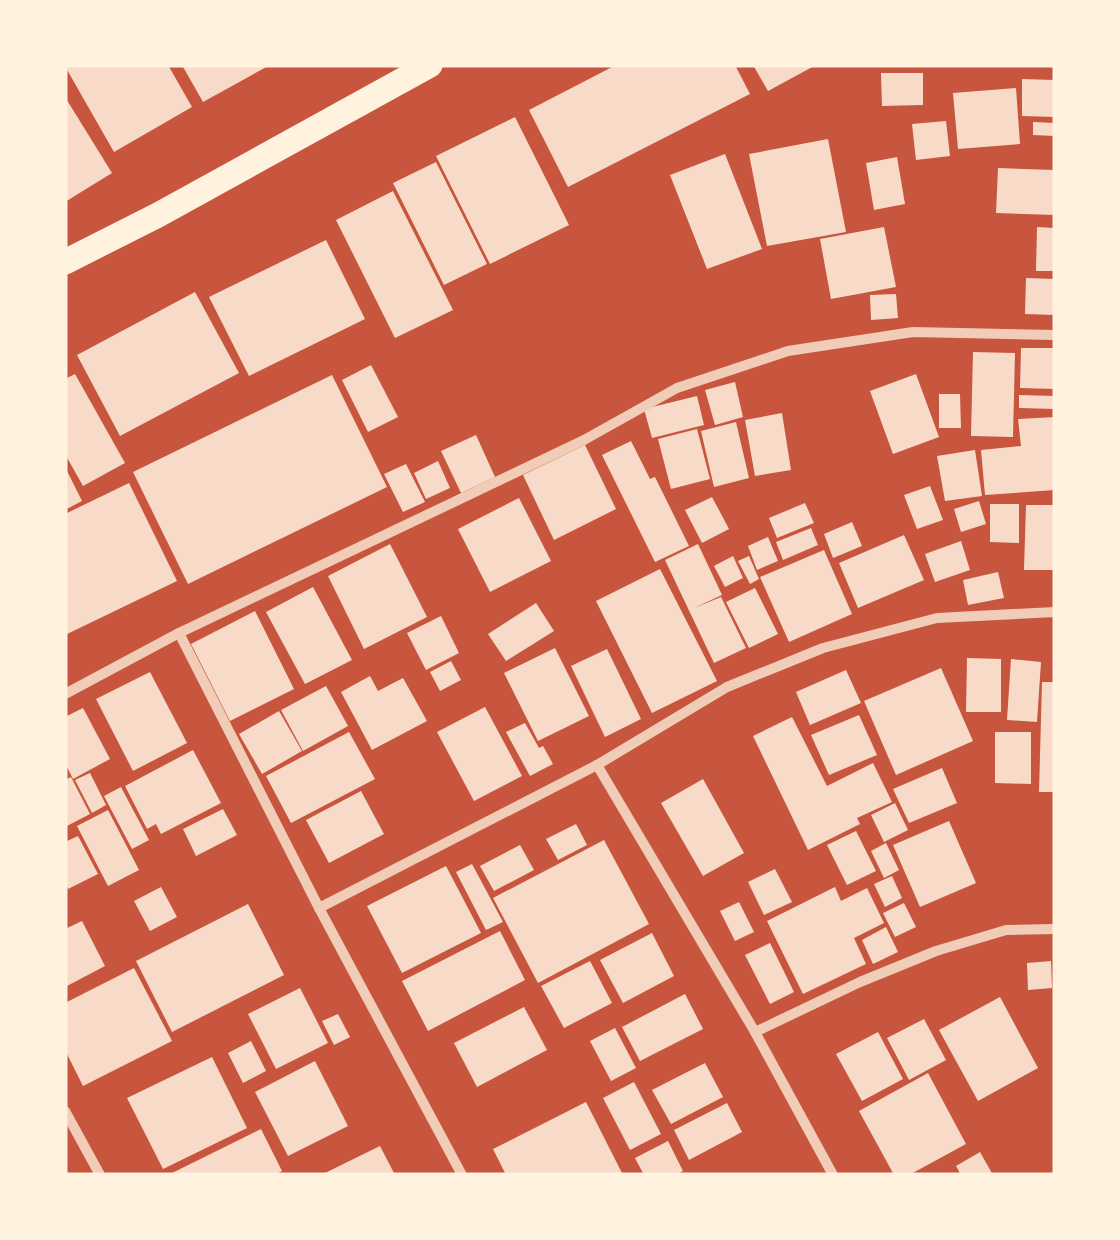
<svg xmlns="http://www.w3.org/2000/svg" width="1120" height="1240" font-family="'Fira Sans Condensed',sans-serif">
  <rect width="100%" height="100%" fill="#c8553d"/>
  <g fill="#f7dbc8">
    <polygon points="71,65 168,65 192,107 114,152 66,68"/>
    <polygon points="182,65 270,65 203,102"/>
    <polygon points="616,65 735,65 750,94 568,187 529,110"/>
    <polygon points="753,65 816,65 768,91"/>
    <polygon points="881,73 923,73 923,105 882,106"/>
    <polygon points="1022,79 1055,80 1055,117 1022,116"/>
    <polygon points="1016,88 1020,144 958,149 953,93"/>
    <polygon points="65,97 112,173 65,202"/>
    <polygon points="515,117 569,225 490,264 436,156"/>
    <polygon points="946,121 950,156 916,160 912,124"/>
    <polygon points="1033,122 1055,123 1055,136 1033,135"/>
    <polygon points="828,139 846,232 767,246 749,154"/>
    <polygon points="725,154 762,249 707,269 670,175"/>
    <polygon points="897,157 905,204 874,210 866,163"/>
    <polygon points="436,162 487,264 444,285 393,183"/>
    <polygon points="998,168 1055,170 1055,215 996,213"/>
    <polygon points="393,191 453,310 395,338 336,220"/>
    <polygon points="884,227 896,287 831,299 820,239"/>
    <polygon points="1037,227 1055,228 1055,271 1036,271"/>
    <polygon points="326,240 365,319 249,376 209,297"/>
    <polygon points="1026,278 1055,279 1055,315 1025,314"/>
    <polygon points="195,292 239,373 120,436 77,355"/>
    <polygon points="896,294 898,318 871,320 870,295"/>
    <polygon points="1021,348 1055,348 1055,389 1020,388"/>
    <polygon points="973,352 1015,353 1013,437 971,436"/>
    <polygon points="371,365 398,417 368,432 342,380"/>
    <polygon points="75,374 125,463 83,486 65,454 65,379"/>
    <polygon points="916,374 939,437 893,454 870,391"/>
    <polygon points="332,375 387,487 188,584 133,472"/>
    <polygon points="735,382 743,417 715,425 705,390"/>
    <polygon points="939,394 960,394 961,428 939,428"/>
    <polygon points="1019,395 1055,396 1055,409 1019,408"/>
    <polygon points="697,396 704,425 652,438 644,409"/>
    <polygon points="782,413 791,470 755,476 745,420"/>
    <polygon points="1055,417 1055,490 985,495 981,450 1021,446 1018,419"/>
    <polygon points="736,422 749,478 714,487 701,431"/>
    <polygon points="697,429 710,479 671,489 658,439"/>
    <polygon points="476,435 495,477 461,493 441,451"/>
    <polygon points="631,441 650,479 655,477 689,546 655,562 602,455"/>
    <polygon points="585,445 616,509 554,540 523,475"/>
    <polygon points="975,450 982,496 945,501 937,456"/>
    <polygon points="438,461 450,488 426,499 414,473"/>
    <polygon points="406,464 425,502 403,512 384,474"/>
    <polygon points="65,467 82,501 65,510"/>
    <polygon points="129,483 177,581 65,635 65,514"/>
    <polygon points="930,486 943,520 917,529 904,495"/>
    <polygon points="712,497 729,529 702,543 685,510"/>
    <polygon points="519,498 551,561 490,592 458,529"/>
    <polygon points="979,501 986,524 961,532 954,509"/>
    <polygon points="805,503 814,523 777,538 769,518"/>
    <polygon points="990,504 1019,504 1019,543 990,542"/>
    <polygon points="1026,505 1055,505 1055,570 1024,570"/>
    <polygon points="852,522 862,546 833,558 824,534"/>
    <polygon points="811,528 818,545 783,560 776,542"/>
    <polygon points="904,535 924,580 858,608 839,563"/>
    <polygon points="768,537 778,561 757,570 748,546"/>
    <polygon points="961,541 970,570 935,582 925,554"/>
    <polygon points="390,544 427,617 364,649 328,576"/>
    <polygon points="698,544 722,595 694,608 721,597 746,648 714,663 665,560"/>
    <polygon points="824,550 852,614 789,642 760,577"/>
    <polygon points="733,556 743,578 725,587 714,566"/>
    <polygon points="749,556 759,579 750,584 738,561"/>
    <polygon points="660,569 717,681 652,713 596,601"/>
    <polygon points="998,572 1004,598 968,605 963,580"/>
    <polygon points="313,587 352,660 305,684 266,612"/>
    <polygon points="755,588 778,634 749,648 726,602"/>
    <polygon points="536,603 554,631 506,661 488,634"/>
    <polygon points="255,611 294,689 230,721 191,644"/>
    <polygon points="441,616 459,653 426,670 407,633"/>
    <polygon points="555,648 589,716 538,741 504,673"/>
    <polygon points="607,649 641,719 605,737 571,666"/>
    <polygon points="967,658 1001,659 1001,712 966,712"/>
    <polygon points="1011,659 1041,662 1037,722 1007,720"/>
    <polygon points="451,661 461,680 440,691 430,672"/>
    <polygon points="941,668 973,741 896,775 864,701"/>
    <polygon points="846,670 861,703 810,725 796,692"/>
    <polygon points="150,672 187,743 133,771 96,699"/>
    <polygon points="370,676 378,691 403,678 427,721 372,750 341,692"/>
    <polygon points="1042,682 1055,682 1055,792 1039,792"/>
    <polygon points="326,686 348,726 303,751 281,710"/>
    <polygon points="485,707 522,776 474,801 437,732"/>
    <polygon points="83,708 110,759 73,779 65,763 65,717"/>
    <polygon points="279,711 302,751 262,774 239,734"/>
    <polygon points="859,715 877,755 829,775 811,735"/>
    <polygon points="792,717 827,786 873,763 892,802 857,818 860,824 808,850 753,736"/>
    <polygon points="525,723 539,748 543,746 553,764 530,776 506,732"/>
    <polygon points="349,732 375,779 291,823 266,776"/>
    <polygon points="995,732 1031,732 1031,784 995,783"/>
    <polygon points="193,750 221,803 161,834 156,824 147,829 125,786"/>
    <polygon points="942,768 957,803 909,823 893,789"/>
    <polygon points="90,773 106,805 92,813 75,780"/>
    <polygon points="71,777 90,814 65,827 65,780"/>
    <polygon points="703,779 744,853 703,876 661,803"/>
    <polygon points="121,787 149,840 132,849 104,796"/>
    <polygon points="361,791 384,834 329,863 306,820"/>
    <polygon points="895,803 908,830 884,842 871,815"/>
    <polygon points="223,809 237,835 196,856 183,829"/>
    <polygon points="108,810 139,870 108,886 77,826"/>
    <polygon points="949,821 976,883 920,907 893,845"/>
    <polygon points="576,824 587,845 558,860 546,839"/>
    <polygon points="856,831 876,871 847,885 827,845"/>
    <polygon points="78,836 98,874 68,889 65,882 65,842"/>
    <polygon points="604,840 649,924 538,983 493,898"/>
    <polygon points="886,843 899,870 884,878 871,851"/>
    <polygon points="520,845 534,870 494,891 480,866"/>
    <polygon points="472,864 503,922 486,930 456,872"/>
    <polygon points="446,866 481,933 402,973 367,906"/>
    <polygon points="775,869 792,902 764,915 748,882"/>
    <polygon points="892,876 902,898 885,907 874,884"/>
    <polygon points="161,887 177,917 150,931 134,901"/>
    <polygon points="835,887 841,901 867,888 884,923 854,938 866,964 803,994 767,921"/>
    <polygon points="739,902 754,932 735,941 720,911"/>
    <polygon points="904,903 916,927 895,937 883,913"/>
    <polygon points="248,904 284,975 172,1032 136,961"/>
    <polygon points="82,921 105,966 65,987 65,929"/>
    <polygon points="886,927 898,952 873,964 862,940"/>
    <polygon points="500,931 525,980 428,1031 402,981"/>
    <polygon points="652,933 674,976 623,1003 600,960"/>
    <polygon points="770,943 794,992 770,1004 745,955"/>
    <polygon points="590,961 612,1003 564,1028 541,986"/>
    <polygon points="1051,961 1052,988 1028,990 1027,963"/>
    <polygon points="134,968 172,1041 83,1086 65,1050 65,1003"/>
    <polygon points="300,988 328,1043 276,1069 248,1014"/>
    <polygon points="685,994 703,1029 640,1061 622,1027"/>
    <polygon points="1000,997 1038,1068 978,1101 939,1030"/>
    <polygon points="524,1007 547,1050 477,1087 454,1043"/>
    <polygon points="338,1014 350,1037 334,1045 322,1021"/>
    <polygon points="924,1019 946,1060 909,1080 887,1038"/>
    <polygon points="615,1028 636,1068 611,1081 590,1041"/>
    <polygon points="878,1032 903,1079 862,1101 836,1054"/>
    <polygon points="251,1041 266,1071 243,1083 228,1053"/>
    <polygon points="212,1057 247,1128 163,1169 127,1098"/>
    <polygon points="315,1061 348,1126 288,1156 255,1092"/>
    <polygon points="705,1063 723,1097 671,1124 652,1090"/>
    <polygon points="928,1073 966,1144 909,1175 894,1175 859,1111"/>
    <polygon points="634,1082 661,1134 630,1150 603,1098"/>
    <polygon points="586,1102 623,1175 506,1175 493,1149"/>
    <polygon points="727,1103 742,1132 689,1160 674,1130"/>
    <polygon points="261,1129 282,1171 274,1175 168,1175"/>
    <polygon points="668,1141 683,1171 675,1175 644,1175 635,1158"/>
    <polygon points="380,1146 395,1175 321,1175"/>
    <polygon points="980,1152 993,1175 961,1175 956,1166"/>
  </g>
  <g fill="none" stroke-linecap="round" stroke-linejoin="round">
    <g stroke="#f1ccb7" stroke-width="10">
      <polyline points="179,633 319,908 462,1175"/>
      <polyline points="65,694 179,633 584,440 677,388 788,351 913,332 1055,335"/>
      <polyline points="597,765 755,1032 833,1175"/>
      <polyline points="319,908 597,765 727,687 823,648 937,618 1055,612"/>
      <polyline points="755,1032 860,982 936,951 1006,930 1055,929"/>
      <polyline points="65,1111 100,1175"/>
    </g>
    <polyline stroke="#fff3e0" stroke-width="25" points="65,262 158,215 430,65"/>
  </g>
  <rect width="1120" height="1240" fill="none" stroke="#fff3e0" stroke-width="135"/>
</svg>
